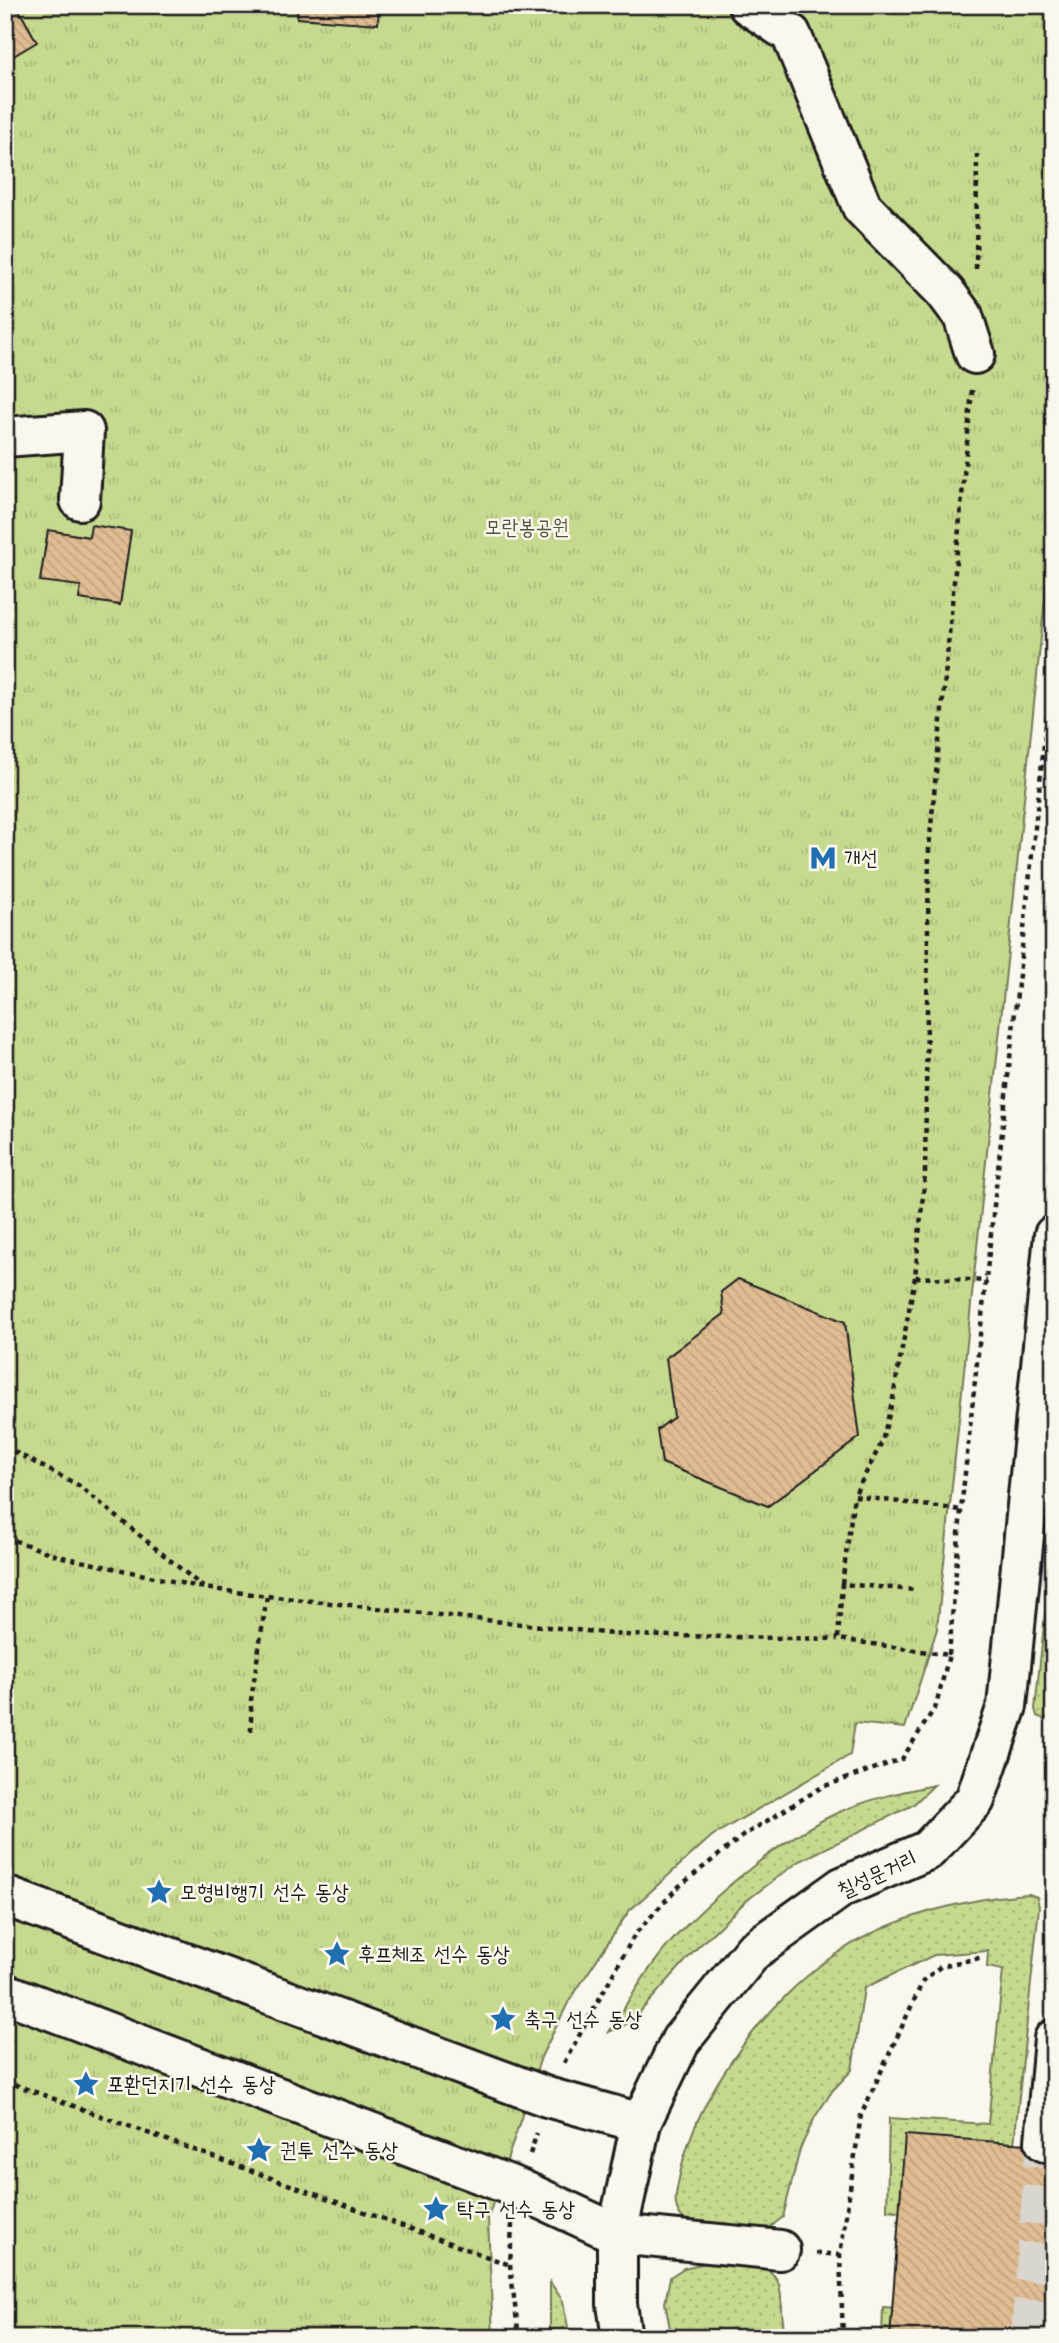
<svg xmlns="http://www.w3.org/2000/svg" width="1059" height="2343" font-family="'Architects Daughter','Poor Story',sans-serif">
  <defs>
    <pattern id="grass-dots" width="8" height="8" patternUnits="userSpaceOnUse" patternTransform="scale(1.75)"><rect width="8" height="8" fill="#c6da8f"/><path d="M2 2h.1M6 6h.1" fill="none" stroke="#aaba7b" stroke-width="1.8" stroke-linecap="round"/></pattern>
    <pattern id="park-tufts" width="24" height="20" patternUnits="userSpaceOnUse" patternTransform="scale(1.75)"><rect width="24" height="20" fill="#c6da8f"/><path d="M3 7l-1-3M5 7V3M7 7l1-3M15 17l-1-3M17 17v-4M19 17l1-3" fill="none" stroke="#aaba7b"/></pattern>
    <pattern id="building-back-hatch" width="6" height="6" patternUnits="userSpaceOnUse" patternTransform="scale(1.75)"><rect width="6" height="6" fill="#e0bc92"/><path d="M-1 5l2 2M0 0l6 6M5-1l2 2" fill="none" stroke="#c0a17d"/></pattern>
  </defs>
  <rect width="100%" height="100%" fill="#fbf7ec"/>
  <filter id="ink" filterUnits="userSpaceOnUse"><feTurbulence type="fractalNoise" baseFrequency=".0143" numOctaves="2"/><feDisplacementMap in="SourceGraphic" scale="14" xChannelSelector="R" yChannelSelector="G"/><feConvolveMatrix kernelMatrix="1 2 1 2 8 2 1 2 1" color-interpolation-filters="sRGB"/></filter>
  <g filter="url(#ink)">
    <g fill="url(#grass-dots)" stroke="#717b56" stroke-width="2">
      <polygon points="1054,1531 1054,1706 1050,1717 1044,1719 1037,1716 1035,1709"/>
      <path d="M934 1785 913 1805 798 1862 746 1901 697 1948 631 2022 609 2032C630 1998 652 1961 680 1932 721 1889 783 1838 837 1813 868 1799 901 1792 934 1785Z"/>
      <path d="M1029 1894 1037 1897 1039 1907 1012 2163 917 2213 887 2210 889 2118 988 2124 1003 1970 987 1967 988 1951 934 1955 864 1988 852 2070 833 2090 815 2117 800 2149 783 2217 764 2232 687 2222C670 2209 676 2194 680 2174 697 2092 771 1995 842 1950 896 1916 966 1898 1029 1894Z"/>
      <path d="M710 2262C733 2263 775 2258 780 2289 783 2306 781 2321 786 2338H672L665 2303 670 2277 684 2268Z"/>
      <polygon points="550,2282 563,2301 570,2338 550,2338"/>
      <polygon points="883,2307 910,2309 909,2338 882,2338"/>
    </g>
    <polygon fill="url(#park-tufts)" stroke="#717b56" stroke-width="2" points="5,5 1054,5 1054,513 937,1629 905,1728 855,1723 850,1755 712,1836 629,1911 568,2003 541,2057 488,2218 493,2338 5,2338"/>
    <g fill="url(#building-back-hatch)" stroke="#1c1c1c" stroke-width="2">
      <polygon points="16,5 37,42 5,61 5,11"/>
      <polygon points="298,5 379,5 378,24 297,18"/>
      <polygon points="91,525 131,531 120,605 79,599 81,586 40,581 48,530 89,537"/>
      <polygon points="738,1279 845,1322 860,1437 768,1506 662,1463 657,1430 674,1417 666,1358 724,1314 721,1292"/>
      <polygon points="905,2135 1054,2146 1054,2338 890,2338"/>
    </g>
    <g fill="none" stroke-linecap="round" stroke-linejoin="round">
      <polyline stroke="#dad6cd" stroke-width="38" stroke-dasharray="38 19" stroke-linecap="butt" points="1030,2338 1045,2142"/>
      <defs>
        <g id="minor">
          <polyline points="748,5 791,34 862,207 945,292 963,316 975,354"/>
          <polyline points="5,437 84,431 80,500"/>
          <polyline points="5,1896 547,2097 641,2123"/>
          <polyline points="5,1993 520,2189 617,2234 780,2250"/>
        </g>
        <g id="major">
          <polyline points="1045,2142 1054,2039"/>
          <polyline points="622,2338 617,2304 617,2234 641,2123 681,2040 753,1951 842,1887 928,1850 975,1800 1007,1706 1054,1235"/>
        </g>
      </defs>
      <use href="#minor" stroke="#1c1c1c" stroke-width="44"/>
      <use href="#major" stroke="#1c1c1c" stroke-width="44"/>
      <g stroke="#1c1c1c" stroke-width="4.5" stroke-dasharray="5 5" stroke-linecap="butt">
        <polyline points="976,269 977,154"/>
        <polyline points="972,390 929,848 925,1175 915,1277 987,1281"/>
        <polyline points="915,1277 893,1398 882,1442 854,1496 961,1510"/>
        <polyline points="5,1447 78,1485 203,1587"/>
        <polyline points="5,1537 58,1556 204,1588 267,1596 622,1635 838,1639"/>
        <polyline points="842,1584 854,1496"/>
        <polyline points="949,1655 961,1510 1054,652"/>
        <polyline points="251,1731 251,1700 267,1596"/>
        <polyline points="564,2063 635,1934 677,1888 744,1835 822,1787 902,1759 936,1706 949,1655 838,1639 842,1584 916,1590"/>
        <polyline points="5,2081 510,2265"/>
        <polyline points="530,2154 537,2133"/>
        <polyline points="512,2224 510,2265 519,2338"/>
        <polyline points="816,2253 840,2255"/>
        <polyline points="843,2338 840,2255 861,2115 923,1981 941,1966 984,1957"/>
      </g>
      <use href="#minor" stroke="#fbf7ec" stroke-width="38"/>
      <use href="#major" stroke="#fbf7ec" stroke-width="38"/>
    </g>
  </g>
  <defs>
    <symbol id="metro-bare" viewBox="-9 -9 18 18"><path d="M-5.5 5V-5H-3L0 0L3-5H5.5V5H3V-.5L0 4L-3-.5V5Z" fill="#1f6fb2" stroke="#fbf7ec" stroke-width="2.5" paint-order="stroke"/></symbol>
    <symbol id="sight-bare" viewBox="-9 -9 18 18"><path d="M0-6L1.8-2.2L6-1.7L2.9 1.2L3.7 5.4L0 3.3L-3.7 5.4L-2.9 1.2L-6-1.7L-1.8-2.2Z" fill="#1f6fb2" stroke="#fbf7ec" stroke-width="2.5" paint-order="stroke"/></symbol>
  </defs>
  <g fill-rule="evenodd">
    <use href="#metro-bare" x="804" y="839" width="38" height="38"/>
    <use href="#sight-bare" x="140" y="1873" width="38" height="38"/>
    <use href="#sight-bare" x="318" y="1935" width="38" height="38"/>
    <use href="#sight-bare" x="484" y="2000" width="38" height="38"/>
    <use href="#sight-bare" x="67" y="2065" width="38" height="38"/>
    <use href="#sight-bare" x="240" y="2131" width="38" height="38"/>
    <use href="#sight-bare" x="417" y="2190" width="38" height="38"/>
  </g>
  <g text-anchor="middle" stroke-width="5" stroke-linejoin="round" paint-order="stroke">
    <g font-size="21" fill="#4f553e" stroke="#fbf7ec">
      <text x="527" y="534">모란봉공원</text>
    </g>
    <g font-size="21" fill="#1c1c1c" stroke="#fbf7ec" text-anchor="start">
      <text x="844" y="865">개선</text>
      <text x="180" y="1899">모형비행기 선수 동상</text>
      <text x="358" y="1961">후프체조 선수 동상</text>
      <text x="524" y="2026">축구 선수 동상</text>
      <text x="107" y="2091">포환던지기 선수 동상</text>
      <text x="280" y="2157">권투 선수 동상</text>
      <text x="457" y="2216">탁구 선수 동상</text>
    </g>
    <g font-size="21" fill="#1c1c1c" stroke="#fbf7ec">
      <text transform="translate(877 1874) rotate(-25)" y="7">칠성문거리</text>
    </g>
  </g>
  <rect width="1059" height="2343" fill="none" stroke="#fbf7ec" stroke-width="28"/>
  <rect x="14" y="14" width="1031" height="2315" fill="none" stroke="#1c1c1c" stroke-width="2.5" filter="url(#ink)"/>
</svg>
